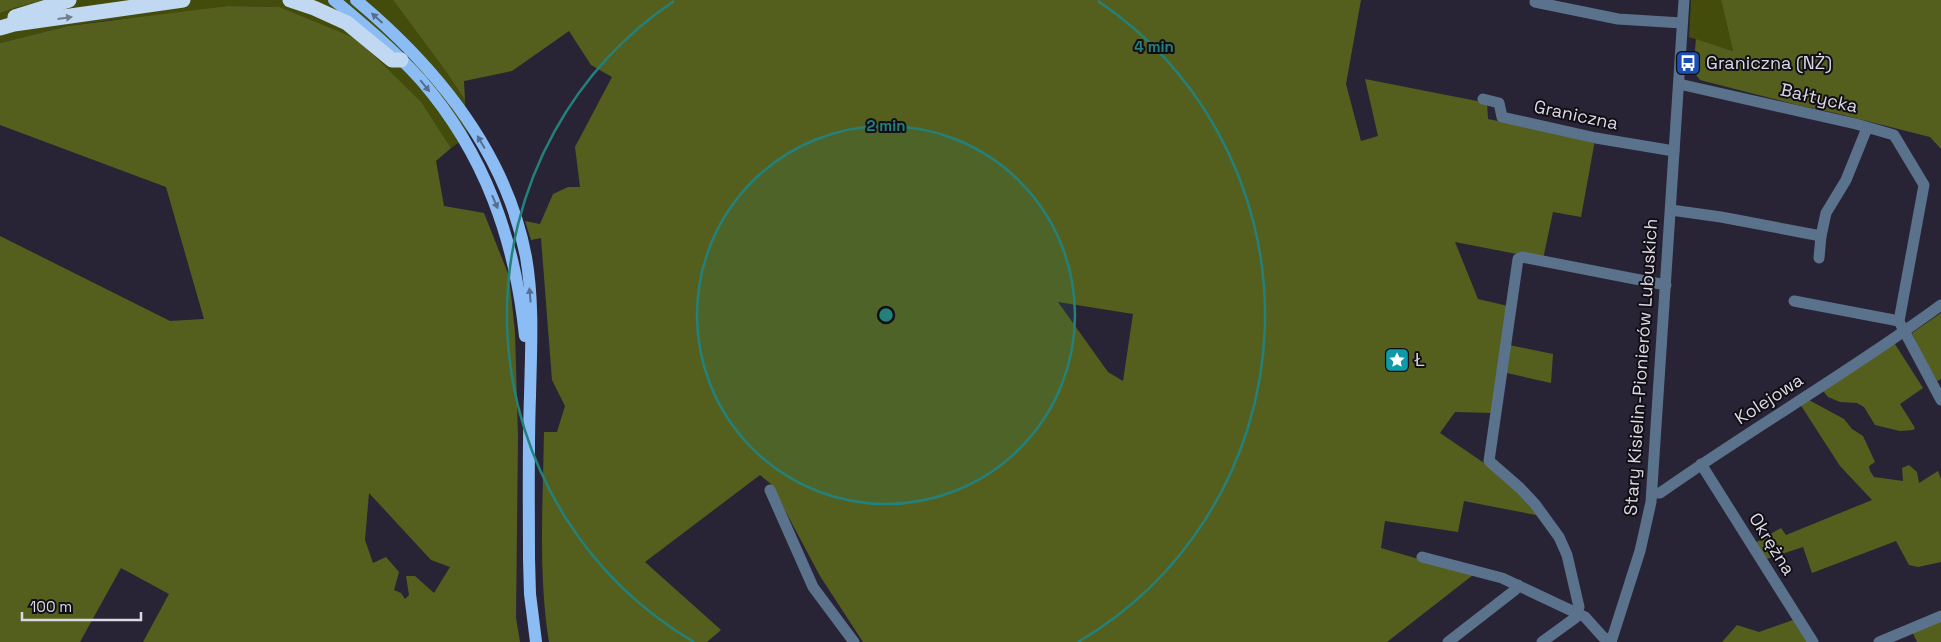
<svg xmlns="http://www.w3.org/2000/svg" width="1941" height="642" font-family="'Space Grotesk',sans-serif">
  <rect width="100%" height="100%" fill="#292435"/>
  <g fill="#444c0c">
    <polygon points="0,0 393,0 447,73 465,100 467,137 451,148 422,103 279,7 228,6 160,16 111,20 68,26 0,43"/>
    <polygon points="1691,0 1721,0 1733,51 1689,37"/>
  </g>
  <g fill="#555f1d" fill-rule="evenodd">
    <polygon points="0,0 44,0 16,7 0,13"/>
    <path d="M393 0H1361L1346 84 1361 141 1378 136 1365 79 1487 103 1488 119 1595 140 1581 217 1553 212 1543 259 1455 242 1478 299 1508 306 1509 345 1553 354 1551 383 1498 371 1493 413 1455 412 1440 433 1487 465 1518 491 1541 516 1464 501 1458 532 1385 521 1381 548 1473 575 1387 642H863L820 576 771 484 760 475 645 562 721 630 707 642H549C538 573 543 502 544 432H557L565 406 552 380 541 238 531 240 525 221 540 224 553 194 568 187H580L575 147 612 77 591 65 569 31 512 71 464 81 465 100 447 73ZM1058 302 1133 314 1123 381 1108 372Z"/>
    <polygon points="1721,0 1941,0 1941,149 1930,137 1835,113 1797,105 1700,80 1693,71 1696,39 1733,51"/>
    <path d="M228 6 279 7 357 39 422 103 451 148 436 161 444 206 484 213 509 276 515 332 518 437 516 618 520 642H143L169 594 121 568 80 642H0V236L170 321 204 319 166 187 0 125V43L68 26ZM369 493 431 560 450 567 434 593 415 576H406L409 595 405 599 401 593 394 590 399 572 386 557 373 563 365 540Z"/>
    <polygon points="1941,313 1941,379 1937,381 1919,349 1912,333"/>
    <polygon points="1893,341 1923,388 1900,404 1915,428 1913,430 1900,431 1875,425 1864,407 1857,403 1840,402 1828,397 1820,387"/>
    <polygon points="1807,399 1844,419 1852,429 1863,436 1875,462 1869,466 1870,471 1874,477 1903,481 1902,468 1909,465 1917,472 1919,483 1938,471 1941,479 1941,562 1918,567 1909,565 1896,541 1812,573 1803,547 1760,561 1750,546 1781,528 1786,535 1872,500 1840,466 1800,404"/>
    <polygon points="1793,620 1809,642 1722,642 1737,625 1759,632"/>
    <polygon points="1941,621 1941,642 1917,642 1911,629"/>
  </g>
  <g fill="none" stroke-linecap="round" stroke-linejoin="round">
    <g stroke="#5a728c" stroke-width="11">
      <polyline points="1535,2 1618,19 1682,23"/>
      <polyline points="1679,84 1856,124 1894,135 1924,185 1899,321"/>
      <polyline points="1483,99 1499,103 1502,117 1596,138 1674,151"/>
      <polyline points="1671,210 1721,217 1821,236"/>
      <polyline points="1819,258 1821,236 1826,213 1846,180 1867,128"/>
      <polyline points="1794,301 1899,321"/>
      <polyline points="1901,325 1941,400"/>
      <polyline points="1701,464 1813,642"/>
      <polyline points="770,490 813,587 854,642"/>
      <path d="M1652 493H1660C1752 428 1850 372 1941 305"/>
      <polyline points="1422,557 1502,578 1585,617 1603,637 1611,641"/>
      <polyline points="1448,642 1515,590 1518,585"/>
      <polyline points="1542,642 1575,618 1579,607 1567,555 1559,537 1535,504 1520,488 1489,461 1518,259 1522,257 1666,285"/>
      <polyline points="1611,642 1640,551 1651,502 1684,0"/>
      <polyline points="1879,642 1941,616"/>
    </g>
    <g stroke="#8cbcf4" stroke-width="12">
      <path d="M334 0C364 25 395 51 421 80 485 154 515 240 525 336"/>
      <path d="M356 0C436 67 506 151 526 257 534 303 531 349 530 396 528 450 529 504 529 559L530 594 536 642"/>
    </g>
    <g stroke="#c1d8f2" stroke-width="15">
      <polyline points="290,0 314,8 347,23 392,60 401,60"/>
      <polyline points="15,17 69,0"/>
      <polyline points="0,28 14,24 183,0"/>
    </g>
  </g>
  <defs><path id="oneway-solid" d="M-6-.8H1V-3.2L6.5 0L1 3.2V.8H-6Z" transform="scale(1.25)"/></defs>
  <use fill="#727d8f" href="#oneway-solid" transform="translate(65 18) rotate(-8)"/>
  <g fill="#556e90">
    <use href="#oneway-solid" transform="translate(377 18) rotate(-138)"/>
    <use href="#oneway-solid" transform="translate(425 86) rotate(51)"/>
    <use href="#oneway-solid" transform="translate(481 142) rotate(-121)"/>
    <use href="#oneway-solid" transform="translate(495 202) rotate(67)"/>
    <use href="#oneway-solid" transform="translate(530 295) rotate(-95)"/>
  </g>
  <circle cx="886" cy="315" r="189" fill="#24807a" fill-opacity=".12"/>
  <g fill="none" stroke="#24807a" stroke-width="2.5">
    <circle cx="886" cy="315" r="189"/>
    <path d="M694 642A379 379 0 0 1 674 1M1098 1A379 379 0 0 1 1078 642"/>
  </g>
  <defs>
    <symbol id="bus-square" viewBox="-11 -11 22 22"><rect x="-9" y="-9" width="18" height="18" rx="4" fill="#1a4fb4" stroke="#110e16"/><path d="M-5-6H5V4H4V6H2V4H-2V6H-4V4H-5ZM-3.5-4V0h7V-4ZM-3.5 1.2v1.5H-2V1.2ZM2 1.2v1.5H3.5V1.2Z" fill="#fff"/></symbol>
    <symbol id="sight-square" viewBox="-11 -11 22 22"><rect x="-9" y="-9" width="18" height="18" rx="4" fill="#0f9aa8" stroke="#110e16"/><path d="M0-6L1.8-2.2L6-1.7L2.9 1.2L3.7 5.4L0 3.3L-3.7 5.4L-2.9 1.2L-6-1.7L-1.8-2.2Z" fill="#fff"/></symbol>
  </defs>
  <g fill-rule="evenodd">
    <use href="#bus-square" x="1674" y="49" width="28" height="28"/>
    <use href="#sight-square" x="1383" y="346" width="28" height="28"/>
  </g>
  <g text-anchor="middle" stroke-width="4" stroke-linejoin="round" paint-order="stroke">
    <g font-size="18" fill="#dcd9e4" stroke="#110e16" text-anchor="start">
      <text x="1706" y="69">Graniczna (NŻ)</text>
      <text x="1414" y="366">Ł</text>
    </g>
    <g font-size="18" fill="#dcd9e4" stroke="#110e16">
      <text transform="translate(1819 98) rotate(13)" y="6">Bałtycka</text>
      <text transform="translate(1576 115) rotate(12)" y="6">Graniczna</text>
      <text transform="translate(1641 367) rotate(-86)" y="6">Stary Kisielin-Pionierów Lubuskich</text>
      <text transform="translate(1769 399) rotate(-33)" y="6">Kolejowa</text>
      <text transform="translate(1772 544) rotate(58)" y="6">Okrężna</text>
    </g>
  </g>
  <circle cx="886" cy="315" r="8" fill="#24807a" stroke="#110e16" stroke-width="2.5"/>
  <g font-size="15" text-anchor="middle" font-weight="bold" fill="#24807a" stroke="#110e16" stroke-width="4" stroke-linejoin="round" paint-order="stroke">
    <text x="1154" y="52">4 min</text>
    <text x="886" y="131">2 min</text>
  </g>
  <path d="M22 612v8h119v-8" fill="none" stroke="#dcd9e4" stroke-width="2.5"/>
  <text x="30" y="612" font-size="15" fill="#dcd9e4" stroke="#110e16" stroke-width="4" paint-order="stroke">100 m</text>
</svg>
